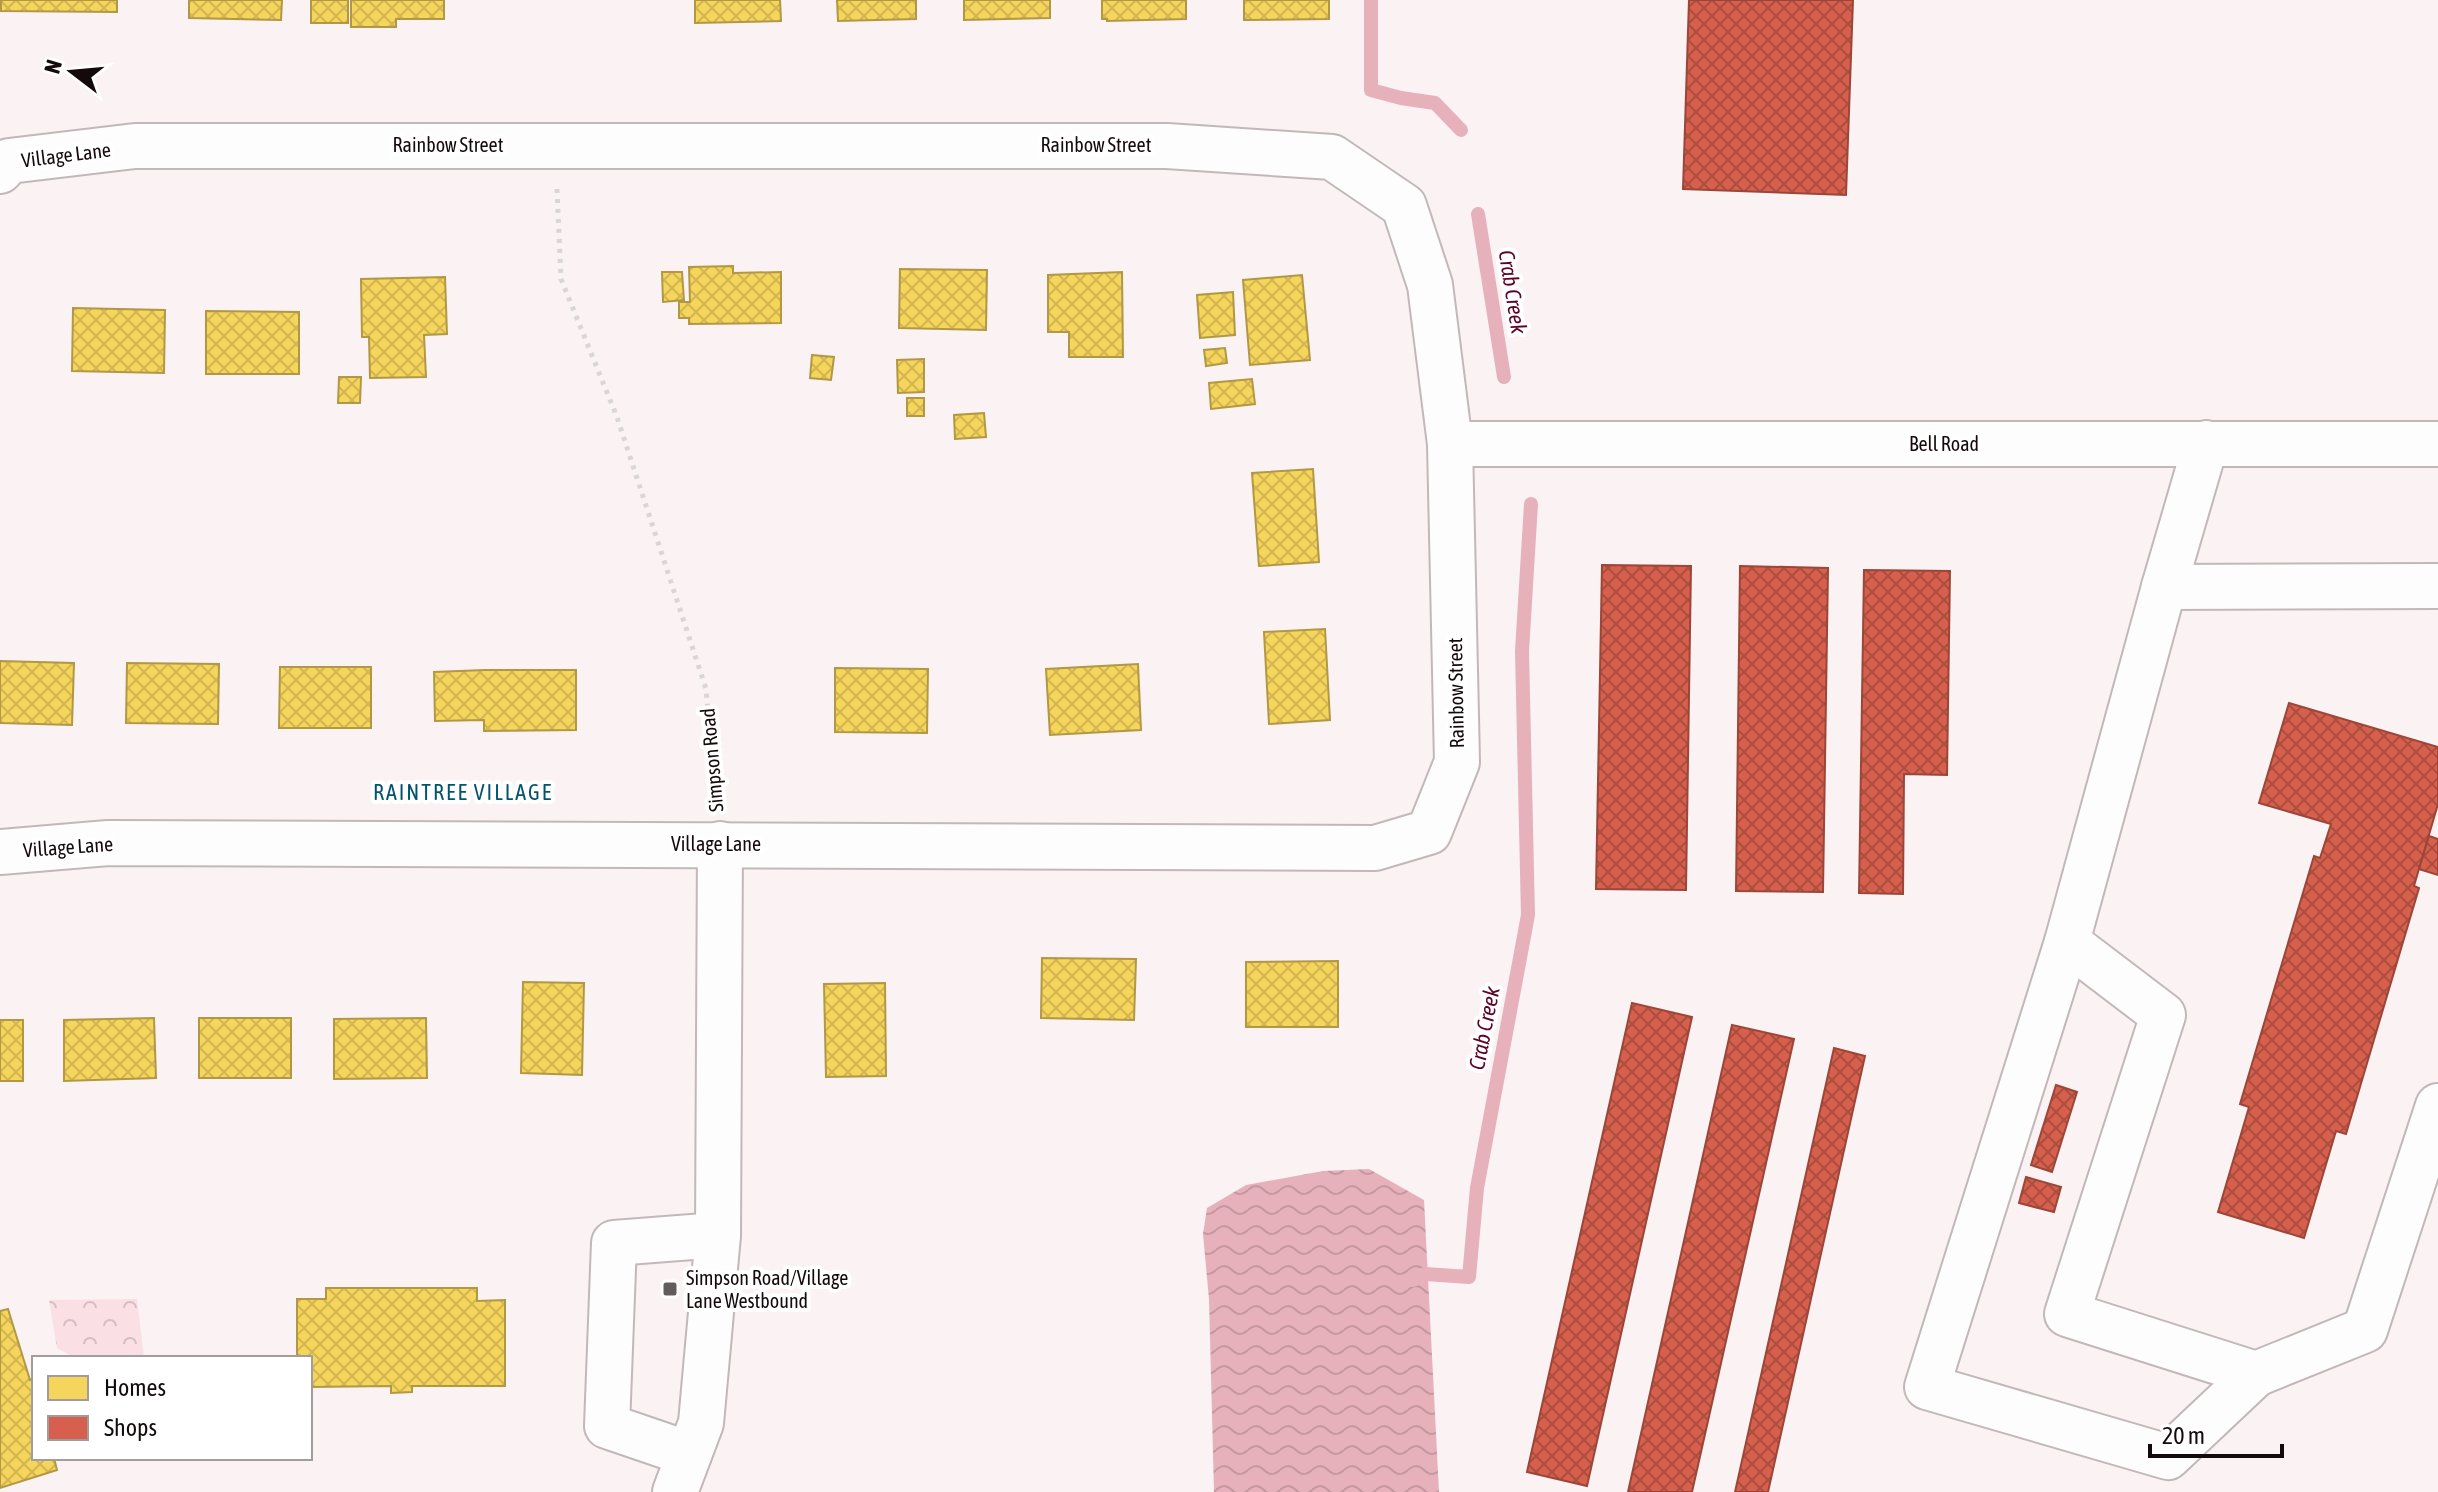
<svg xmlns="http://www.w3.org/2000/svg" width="2438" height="1492" font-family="'Asap Condensed',sans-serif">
  <defs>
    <pattern id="park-crowns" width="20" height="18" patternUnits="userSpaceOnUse" patternTransform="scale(2)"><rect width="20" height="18" fill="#fadfe4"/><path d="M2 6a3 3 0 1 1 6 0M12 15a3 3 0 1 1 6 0" fill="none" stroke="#d5bec2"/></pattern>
    <pattern id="water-waves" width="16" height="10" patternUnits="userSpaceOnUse" patternTransform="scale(2)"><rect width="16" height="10" fill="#e7b1bc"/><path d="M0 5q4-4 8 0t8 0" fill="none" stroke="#c597a0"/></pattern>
    <pattern id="homes-cross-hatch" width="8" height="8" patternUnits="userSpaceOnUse" patternTransform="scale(2)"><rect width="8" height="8" fill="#f6d55c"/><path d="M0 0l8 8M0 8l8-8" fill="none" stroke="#d2b64f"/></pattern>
    <pattern id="shops-cross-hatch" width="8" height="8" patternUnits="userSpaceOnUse" patternTransform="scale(2)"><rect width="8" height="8" fill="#d6604d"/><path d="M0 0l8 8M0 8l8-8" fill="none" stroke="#ac4d3e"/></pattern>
  </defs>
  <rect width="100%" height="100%" fill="#faf2f3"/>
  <polygon fill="url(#park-crowns)" points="137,1299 144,1358 75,1358 57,1348 49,1300"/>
  <polygon fill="url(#water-waves)" points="1369,1169 1424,1200 1439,1492 1214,1492 1209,1299 1203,1234 1207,1208 1246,1185 1323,1171"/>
  <g fill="url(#homes-cross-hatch)" stroke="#b29844" stroke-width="2">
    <polygon points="1,0 117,0 117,12 1,11"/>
    <polygon points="189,0 282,0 281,20 189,18"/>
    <rect x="311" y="0" width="37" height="23"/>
    <polygon points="351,0 444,0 444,19 396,19 396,27 351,27"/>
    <polygon points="695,0 780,0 781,21 695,23"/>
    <polygon points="837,0 916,0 916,19 838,21"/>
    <polygon points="964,0 1050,0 1050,18 964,20"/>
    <polygon points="1102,0 1186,0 1186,19 1107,21 1107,19 1102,19"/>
    <polygon points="1244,0 1329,0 1329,19 1244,20"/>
    <polygon points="733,266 733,273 781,272 781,323 689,324 689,318 679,318 679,302 690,302 689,267"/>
    <polygon points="900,269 987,270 986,330 899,328"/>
    <polygon points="662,272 682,272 684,300 663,302"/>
    <polygon points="1122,272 1123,357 1069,357 1069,332 1048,332 1048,275"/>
    <polygon points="1302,275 1310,360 1250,365 1243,280"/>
    <polygon points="445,277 447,334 424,335 426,377 370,378 369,337 362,337 361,279"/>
    <polygon points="1233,292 1235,335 1200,338 1197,295"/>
    <polygon points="73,308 165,310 164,373 72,371"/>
    <polygon points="206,311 299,312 299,374 206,374"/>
    <polygon points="1225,348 1227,363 1206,366 1204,350"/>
    <polygon points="812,355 834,357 831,380 810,378"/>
    <polygon points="924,359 924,392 898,393 897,360"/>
    <polygon points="339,377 361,377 360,403 338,403"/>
    <polygon points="1252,379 1255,404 1211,409 1209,383"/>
    <rect x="907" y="398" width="17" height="18"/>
    <polygon points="984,413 986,437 955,439 954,415"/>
    <polygon points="1313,469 1319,562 1259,566 1252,473"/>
    <polygon points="1325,629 1330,720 1269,724 1264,632"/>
    <polygon points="0,661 74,663 72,725 0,723"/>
    <polygon points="127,663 219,664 218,724 126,723"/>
    <polygon points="1138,664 1141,730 1050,735 1046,669"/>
    <polygon points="280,667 371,667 371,728 279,728"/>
    <polygon points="835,668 928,669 927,733 835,732"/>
    <polygon points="485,670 576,670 576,730 484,731 484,720 435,721 434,672"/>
    <polygon points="1042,958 1136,959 1134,1020 1041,1018"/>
    <polygon points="1338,961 1338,1027 1246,1027 1246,962"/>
    <polygon points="523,982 584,983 582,1075 521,1073"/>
    <polygon points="885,983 886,1076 826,1077 824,984"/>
    <polygon points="154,1018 156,1078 64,1081 64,1020"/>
    <rect x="199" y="1018" width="92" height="60"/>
    <polygon points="426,1018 427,1078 334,1079 334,1019"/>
    <rect x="0" y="1020" width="23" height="61"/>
    <polygon points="326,1288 477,1288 477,1301 505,1300 505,1386 412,1386 412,1392 391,1393 391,1386 310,1387 310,1358 297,1358 297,1299 326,1299"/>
    <polygon points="8,1309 30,1380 34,1379 34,1458 54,1458 57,1470 0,1488 0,1311"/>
  </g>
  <g fill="url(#shops-cross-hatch)" stroke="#9c4639" stroke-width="2">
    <polygon points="1689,0 1853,0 1846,195 1683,189"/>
    <polygon points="1602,565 1691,566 1686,890 1596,889"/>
    <polygon points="1740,566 1828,568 1823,892 1736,891"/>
    <polygon points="1864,570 1950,571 1947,775 1904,774 1903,894 1859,893"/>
    <polygon points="2289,703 2438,747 2438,804 2414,886 2419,888 2346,1134 2336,1131 2304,1238 2218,1212 2249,1107 2240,1104 2314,856 2320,858 2331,824 2259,803"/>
    <polygon points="2429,836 2438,839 2438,875 2419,869"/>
    <polygon points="1632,1003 1692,1017 1587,1486 1527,1472"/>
    <polygon points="1732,1025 1794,1039 1692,1492 1628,1492"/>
    <polygon points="1834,1048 1865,1056 1768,1492 1735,1492"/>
    <polygon points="2056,1085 2077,1092 2052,1172 2031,1165"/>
    <polygon points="2026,1177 2061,1187 2054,1212 2019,1203"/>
  </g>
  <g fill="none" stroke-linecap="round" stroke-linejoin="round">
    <g stroke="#e7b1bc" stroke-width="14">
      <polyline points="1371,0 1371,90 1401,98 1435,103 1461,130"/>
      <polyline points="1478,214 1504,377"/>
      <polyline points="1413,1280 1425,1274 1469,1277 1477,1188 1528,915 1522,651 1531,504"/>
    </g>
    <defs>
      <g id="minor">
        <polyline points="0,171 9,161 135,146 1167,146 1332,157 1404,206 1430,285 1450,444 1457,762 1429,832 1375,848 108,843 0,852"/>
        <polyline points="2206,443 2164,587 2438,586"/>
        <polyline points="1450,444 2438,444"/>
        <polyline points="2164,587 2067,942 2163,1015 2067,1314 2256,1374 2365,1330 2438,1106"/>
        <polyline points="2067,942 1927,1387 2168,1457 2256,1374"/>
        <polyline points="689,1454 607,1426 614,1243 718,1235"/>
        <polyline points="675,1492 701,1423 718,1235 720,844"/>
      </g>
    </defs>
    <use href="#minor" stroke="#c2b8ba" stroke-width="48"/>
    <polyline stroke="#d9d6d6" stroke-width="5" stroke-dasharray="4 6" stroke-linecap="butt" points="557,189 561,279 617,417 706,689 716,801"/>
    <use href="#minor" stroke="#fefdfd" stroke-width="44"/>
  </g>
  <rect fill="#645b5c" stroke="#fff" stroke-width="3" x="662" y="1281" width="16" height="16" rx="4"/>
  <g text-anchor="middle" stroke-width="8" stroke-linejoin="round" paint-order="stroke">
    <g font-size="20" fill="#14090b" stroke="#fff">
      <text x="448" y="152">Rainbow Street</text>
      <text x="1096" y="152">Rainbow Street</text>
      <text transform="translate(66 155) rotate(-7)" y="7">Village Lane</text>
      <text x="1944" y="451">Bell Road</text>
      <text transform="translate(1456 693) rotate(-91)" y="7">Rainbow Street</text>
      <text transform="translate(712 760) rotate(-95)" y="7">Simpson Road</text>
      <text x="716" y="851">Village Lane</text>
      <text transform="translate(68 847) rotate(-4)" y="7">Village Lane</text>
    </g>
    <g font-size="20" fill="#14090b" stroke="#fff" text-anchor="start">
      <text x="686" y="1285">Simpson Road/Village<tspan x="686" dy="23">Lane Westbound</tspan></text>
    </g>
    <g font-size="22" font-style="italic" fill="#5e0328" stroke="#fff">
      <text transform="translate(1513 292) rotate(81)" y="8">Crab Creek</text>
      <text transform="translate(1484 1028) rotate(-79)" y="8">Crab Creek</text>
    </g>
    <g font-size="22" letter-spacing="2" fill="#02546e" stroke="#fff">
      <text x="463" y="800">RAINTREE VILLAGE</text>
    </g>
  </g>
  <rect x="32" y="1356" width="280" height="104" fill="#ffffff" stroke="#a19d9d" stroke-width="2"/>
  <rect x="48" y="1376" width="40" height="24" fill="#f6d55c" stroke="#a19d9d" stroke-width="2"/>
  <text x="104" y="1396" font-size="24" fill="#14090b">Homes</text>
  <rect x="48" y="1416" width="40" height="24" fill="#d6604d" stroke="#a19d9d" stroke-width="2"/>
  <text x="104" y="1436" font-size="24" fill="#14090b">Shops</text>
  <g transform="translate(72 72) rotate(286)" stroke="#ffffff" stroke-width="6" paint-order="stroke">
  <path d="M0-6L14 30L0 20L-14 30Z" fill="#14090b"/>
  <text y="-12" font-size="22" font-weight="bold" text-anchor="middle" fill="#14090b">N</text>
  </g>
  <path d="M2150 1444v12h132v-12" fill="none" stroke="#14090b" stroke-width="4"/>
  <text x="2162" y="1444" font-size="24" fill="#14090b" stroke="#ffffff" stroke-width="6" paint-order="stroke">20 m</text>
</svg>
